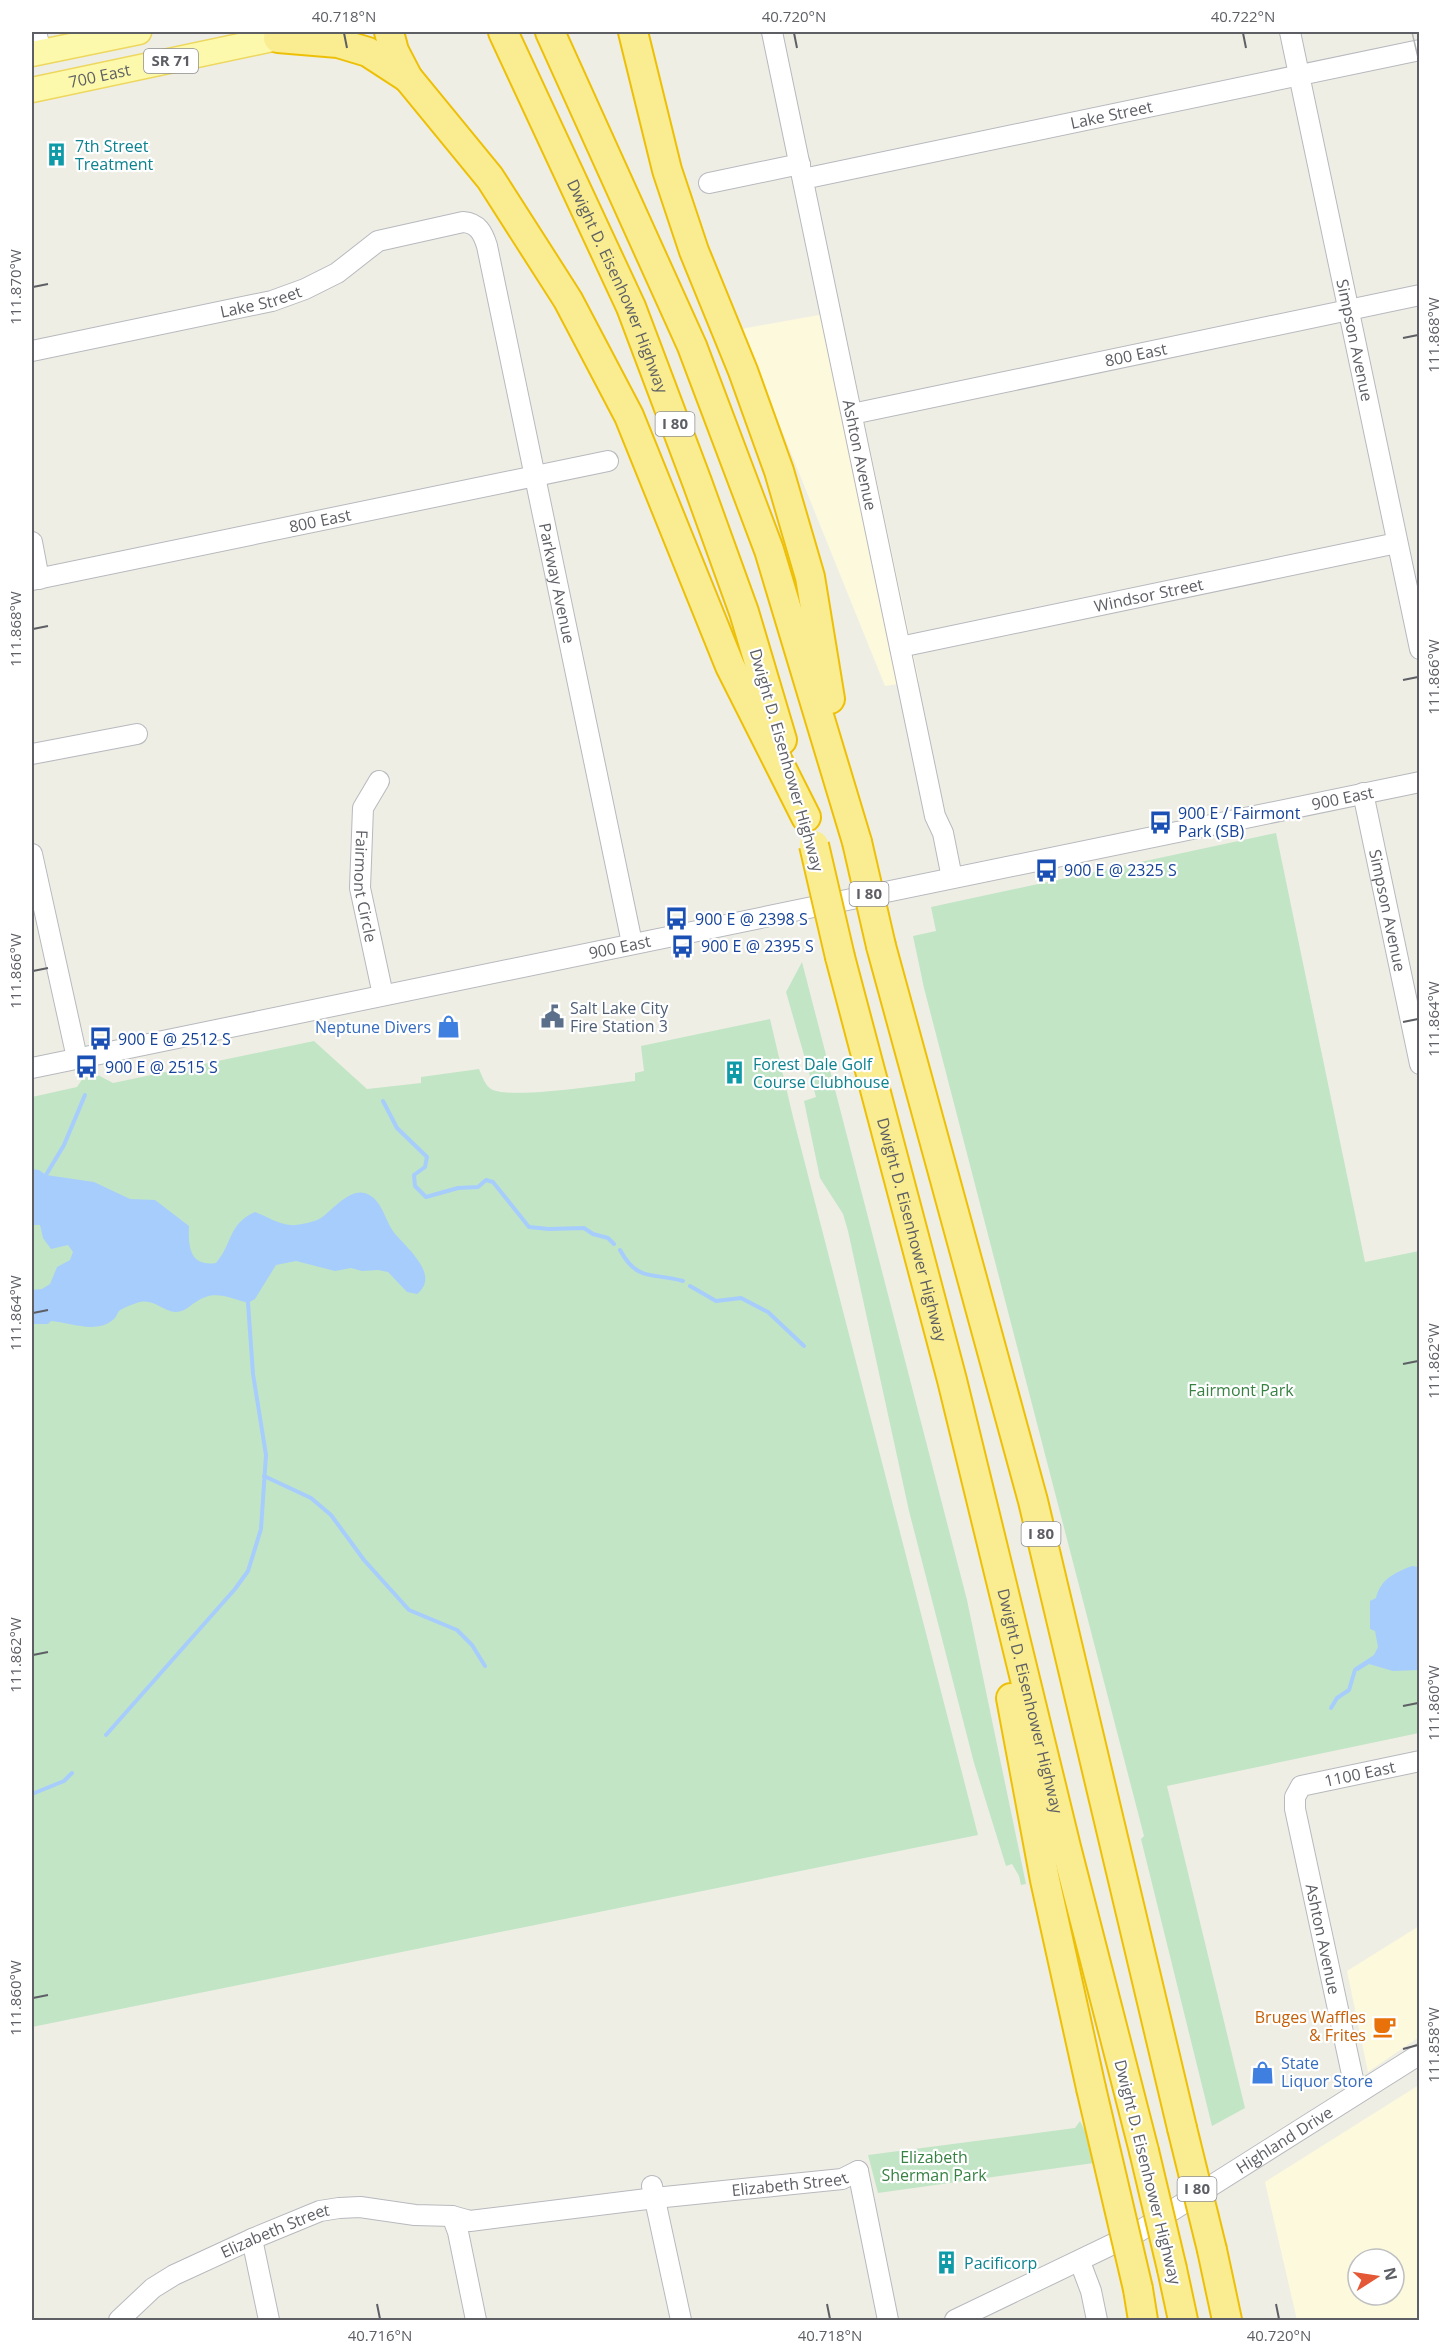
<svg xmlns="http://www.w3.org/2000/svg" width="1451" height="2352" font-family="'Open Sans',sans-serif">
  <rect width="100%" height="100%" fill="#efeee5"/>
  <g fill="#fdf9dc" fill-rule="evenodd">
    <polygon points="841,311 919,681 885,686 741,329"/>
    <polygon points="1419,1926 1419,2037 1368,2072 1347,1971"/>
    <path d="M1419 2085V2320H1297L1265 2182ZM1358 2259H1394V2295H1358Z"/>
  </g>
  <g fill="#c2e5c6">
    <polygon points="1276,833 1365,1262 1419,1251 1419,1733 1167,1786 1245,2108 1212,2126 1141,1839 1144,1836 924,988 913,936 936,931 931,907"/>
    <polygon points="802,962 967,1600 1026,1884 1021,1885 1019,1876 1012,1864 1006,1866 974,1763 909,1511 848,1231 843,1214 820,1178 804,1101 816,1097 786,992"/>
    <path d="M770 1019 793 1117 978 1835 32 2027V1097L77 1087 83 1078 98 1075 113 1083 314 1041 367 1089 421 1083V1077L479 1069C482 1076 485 1085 491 1089 510 1100 608 1084 635 1081V1073L644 1071 641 1046Z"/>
    <polygon points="1080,2121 1088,2137 1094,2163 878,2193 868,2155 1075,2128"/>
  </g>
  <g fill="#a7cdfc">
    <path d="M32 1169 39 1170 46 1175 94 1182 130 1199 155 1200 189 1226C188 1247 190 1267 216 1263 233 1243 228 1224 255 1212 266 1216 278 1224 290 1225 296 1226 315 1222 321 1218 334 1209 353 1183 371 1196 384 1205 386 1224 396 1235 403 1243 411 1250 417 1259 426 1271 430 1284 417 1294L407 1292 388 1272 378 1270 362 1271 351 1268 335 1271 296 1261 276 1265 255 1299 248 1303C230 1298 214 1289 196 1302 189 1306 185 1312 175 1312 163 1311 154 1299 140 1302 135 1303 123 1308 119 1311 117 1314 116 1317 114 1319 96 1335 70 1322 51 1321L48 1324H32V1290L42 1289 50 1284 57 1267 70 1260 73 1252 68 1245 51 1249 43 1238 40 1225H32Z"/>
    <path d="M1412 1566 1419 1567V1670L1393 1671 1369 1664 1358 1671 1354 1668 1374 1655 1378 1647 1375 1631 1370 1629V1601L1376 1598C1381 1579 1394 1573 1412 1566Z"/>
  </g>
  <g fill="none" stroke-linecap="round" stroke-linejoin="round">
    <g stroke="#a7cdfc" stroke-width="4">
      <polyline points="383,1101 397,1128 427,1157 425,1167 414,1175 415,1186 426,1197 458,1188 478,1187 486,1180 493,1182 529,1227 549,1229 584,1228 593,1234 608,1238 614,1244"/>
      <polyline points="46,1175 64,1145 85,1095"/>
      <path d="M620 1250C638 1283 653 1272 683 1281"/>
      <polyline points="690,1286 716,1301 741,1298 768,1312 804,1346"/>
      <polyline points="264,1476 311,1498 331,1515 364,1560 409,1610 457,1630 472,1645 485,1666"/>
      <polyline points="1331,1708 1337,1698 1349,1690 1355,1670"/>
      <polyline points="106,1735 235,1589 248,1571 261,1529 266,1455 253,1374 248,1303"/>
      <polyline points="32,1794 64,1781 72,1773"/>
    </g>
    <defs>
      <g id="minor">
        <polyline points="36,32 41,52"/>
        <path id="s1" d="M772 32 935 816 943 833 952 878"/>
        <path id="s2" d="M1290 32 1420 649"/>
        <path id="s3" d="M803 179 1420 50"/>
        <polyline points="709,183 800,164"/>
        <path id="s4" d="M32 351 272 301 305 289 337 273 378 241 463 222C478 223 483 233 487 246L632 943"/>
        <path id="s5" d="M852 414 1420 295"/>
        <polyline points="32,542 39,579"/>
        <path id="s6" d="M32 580 608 461"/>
        <path id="s7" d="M900 647 1397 543"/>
        <polyline points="32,754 137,734"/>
        <path id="s8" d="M379 781 363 808 360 888 383 995"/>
        <path id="s9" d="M1363 793 1420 1064"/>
        <polyline points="32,854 77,1058"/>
        <path id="s10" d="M32 1068 1420 782"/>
        <path id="s11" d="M1356 2093 1295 1809V1797L1301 1786 1420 1761"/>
        <polyline points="858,2171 888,2320"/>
        <polyline points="652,2186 681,2320"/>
        <polyline points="452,2216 458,2232 476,2320"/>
        <polyline points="252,2239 269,2320"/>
        <polyline points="1080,2262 1091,2291 1097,2320"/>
        <path id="s12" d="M119 2320 153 2288 174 2275 252 2239 320 2211 339 2208 360 2207 415 2215 452 2216 470 2221 655 2198 842 2179 858 2171"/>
        <path id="s13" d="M955 2320 1138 2232 1420 2054"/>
      </g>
      <g id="major">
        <polyline points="32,54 139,32"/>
        <path id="s14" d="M32 90 296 34"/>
      </g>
      <g id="highway">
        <polyline points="389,32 394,51 408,78 490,178 568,300 629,416 730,666 806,817"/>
        <path id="s15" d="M503 32 631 307 697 482 744 612 782 740"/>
        <polyline points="550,32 692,346 769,550 857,842"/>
        <polyline points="633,32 667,170 694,251 743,371 779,471 810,577 830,699"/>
        <polyline points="278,38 338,43 368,52 408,78"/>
        <polyline points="881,946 1033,1501 1182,2128"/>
        <path id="s16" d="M840 957 952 1380 1066 1847 1144 2151"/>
        <polyline points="1011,1698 1045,1880 1091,2088"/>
        <polyline points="1212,2250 1227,2320"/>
        <polyline points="1172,2269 1183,2320"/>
        <polyline points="1138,2289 1143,2320"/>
      </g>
    </defs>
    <use href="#minor" stroke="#b7b9be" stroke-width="22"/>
    <use href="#major" stroke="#edd75f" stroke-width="27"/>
    <use href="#highway" stroke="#edc007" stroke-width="32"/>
    <use href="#minor" stroke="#fff" stroke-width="20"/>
    <use href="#major" stroke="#fdf9ac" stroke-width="24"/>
    <use href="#highway" stroke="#faec91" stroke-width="28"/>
    <polyline stroke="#b5b6b6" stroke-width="1.5" points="1412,32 1420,66"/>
    <defs>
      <g id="highway-bridge">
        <polyline points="857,842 881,946"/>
        <polyline points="814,845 840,957"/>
        <polyline points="1091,2088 1138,2289"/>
        <polyline points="1182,2128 1212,2250"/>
        <polyline points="1144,2151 1172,2269"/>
      </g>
    </defs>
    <use href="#highway-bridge" stroke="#edc007" stroke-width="32" stroke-linecap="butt"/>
    <use href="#highway-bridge" stroke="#faec91" stroke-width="28"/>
  </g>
  <path fill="none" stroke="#5d5f65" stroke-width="2" d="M344 33 347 48M794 33 797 48M1243 33 1246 48M33 287 48 284M1403 338 1418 335M33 629 48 626M1403 680 1418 677M33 971 48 968M1403 1022 1418 1019M33 1313 48 1310M1403 1364 1418 1361M33 1655 48 1652M1403 1706 1418 1703M33 1998 48 1995M1403 2049 1418 2045M377 2304 380 2319M827 2304 830 2319M1276 2304 1279 2319"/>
  <defs>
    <symbol id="building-bare" viewBox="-9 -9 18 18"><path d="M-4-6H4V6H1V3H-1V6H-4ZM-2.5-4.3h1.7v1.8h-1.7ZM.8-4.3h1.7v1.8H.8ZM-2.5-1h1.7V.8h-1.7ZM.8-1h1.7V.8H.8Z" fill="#0f9aa8" stroke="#fff" stroke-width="2.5" paint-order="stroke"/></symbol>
    <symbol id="bus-bare" viewBox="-9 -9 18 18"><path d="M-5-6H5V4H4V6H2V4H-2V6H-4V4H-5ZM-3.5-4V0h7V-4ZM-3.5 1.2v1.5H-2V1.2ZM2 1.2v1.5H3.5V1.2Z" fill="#1a4fb4" stroke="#fff" stroke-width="2.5" paint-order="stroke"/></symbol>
    <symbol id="civic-bare" viewBox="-9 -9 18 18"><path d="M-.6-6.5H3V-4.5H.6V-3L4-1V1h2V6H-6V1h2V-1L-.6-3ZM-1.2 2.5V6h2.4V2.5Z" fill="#5c6f8a" stroke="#fff" stroke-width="2.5" paint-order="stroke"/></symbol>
    <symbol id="shop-bare" viewBox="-9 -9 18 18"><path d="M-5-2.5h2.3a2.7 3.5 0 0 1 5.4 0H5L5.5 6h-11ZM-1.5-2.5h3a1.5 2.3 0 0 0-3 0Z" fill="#3f7fe0" stroke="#fff" stroke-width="2.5" paint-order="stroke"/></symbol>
    <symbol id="cafe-bare" viewBox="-9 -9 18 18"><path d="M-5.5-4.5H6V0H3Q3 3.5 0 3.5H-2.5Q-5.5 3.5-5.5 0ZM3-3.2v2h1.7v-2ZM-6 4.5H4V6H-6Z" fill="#e8710a" stroke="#fff" stroke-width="2.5" paint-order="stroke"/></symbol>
  </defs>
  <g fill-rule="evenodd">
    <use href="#building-bare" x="40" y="138" width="33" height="33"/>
    <use href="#bus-bare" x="1144" y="806" width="33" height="33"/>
    <use href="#bus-bare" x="1030" y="854" width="33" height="33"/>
    <use href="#bus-bare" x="660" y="902" width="33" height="33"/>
    <use href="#bus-bare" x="666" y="930" width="33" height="33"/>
    <use href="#civic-bare" x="536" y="1000" width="33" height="33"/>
    <use href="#shop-bare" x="432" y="1010" width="33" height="33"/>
    <use href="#bus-bare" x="84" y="1022" width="33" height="33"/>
    <use href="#bus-bare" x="70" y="1050" width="33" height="33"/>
    <use href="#building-bare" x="718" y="1056" width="33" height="33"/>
    <use href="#cafe-bare" x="1368" y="2010" width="33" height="33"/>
    <use href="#shop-bare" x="1246" y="2056" width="33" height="33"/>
    <use href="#building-bare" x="930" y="2246" width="33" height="33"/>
  </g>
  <g text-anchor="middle" stroke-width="4.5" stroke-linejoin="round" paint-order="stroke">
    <g fill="#fff" stroke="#8e8f93" stroke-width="1.5">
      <rect x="144" y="49" width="54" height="24" rx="4.5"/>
      <rect x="655.5" y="412" width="39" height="24" rx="4.5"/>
      <rect x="849.5" y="882" width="39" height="24" rx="4.5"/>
      <rect x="1021.5" y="1522" width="39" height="24" rx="4.5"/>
      <rect x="1177.5" y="2177" width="39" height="24" rx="4.5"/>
    </g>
    <g font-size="15" font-weight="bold" fill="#5d5f65">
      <text x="171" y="66">SR 71</text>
      <text x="675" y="429">I 80</text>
      <text x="869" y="899">I 80</text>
      <text x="1041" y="1539">I 80</text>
      <text x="1197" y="2194">I 80</text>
    </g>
    <g font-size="16" fill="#5d5f65" stroke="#fff">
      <text dy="6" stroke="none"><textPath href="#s14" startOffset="69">700 East</textPath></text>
      <text dy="6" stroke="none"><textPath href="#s3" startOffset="315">Lake Street</textPath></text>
      <text dy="6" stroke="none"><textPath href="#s15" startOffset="279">Dwight D. Eisenhower Highway</textPath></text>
      <text dy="6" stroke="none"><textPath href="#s4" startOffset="234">Lake Street</textPath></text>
      <text dy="6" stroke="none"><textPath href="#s2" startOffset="315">Simpson Avenue</textPath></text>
      <text dy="6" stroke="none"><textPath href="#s5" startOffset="290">800 East</textPath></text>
      <text dy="6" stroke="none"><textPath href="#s1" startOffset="432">Ashton Avenue</textPath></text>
      <text dy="6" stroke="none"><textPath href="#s6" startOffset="294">800 East</textPath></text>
      <text dy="6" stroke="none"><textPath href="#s4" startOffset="836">Parkway Avenue</textPath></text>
      <text dy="6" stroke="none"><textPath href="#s7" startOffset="254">Windsor Street</textPath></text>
      <text transform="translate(787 760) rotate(74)" y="6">Dwight D. Eisenhower Highway</text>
      <text dy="6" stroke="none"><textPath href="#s10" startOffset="1338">900 East</textPath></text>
      <text dy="6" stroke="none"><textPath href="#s8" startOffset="110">Fairmont Circle</textPath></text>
      <text dy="6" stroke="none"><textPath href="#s9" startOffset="120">Simpson Avenue</textPath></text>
      <text dy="6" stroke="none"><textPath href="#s10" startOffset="600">900 East</textPath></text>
      <text dy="6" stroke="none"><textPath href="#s16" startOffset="282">Dwight D. Eisenhower Highway</textPath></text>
      <text dy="6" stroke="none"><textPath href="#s16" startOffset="768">Dwight D. Eisenhower Highway</textPath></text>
      <text dy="6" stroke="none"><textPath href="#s11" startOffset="375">1100 East</textPath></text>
      <text transform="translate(1323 1939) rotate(78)" y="6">Ashton Avenue</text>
      <text dy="6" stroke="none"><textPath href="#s13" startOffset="376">Highland Drive</textPath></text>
      <text transform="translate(1148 2172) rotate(76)" y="6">Dwight D. Eisenhower Highway</text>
      <text dy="6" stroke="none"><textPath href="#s12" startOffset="704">Elizabeth Street</textPath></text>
      <text dy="6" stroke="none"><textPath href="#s12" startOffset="182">Elizabeth Street</textPath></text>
    </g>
    <g font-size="16" fill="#0d838f" stroke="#fff" text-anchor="start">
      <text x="75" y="152">7th Street<tspan x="75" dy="18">Treatment</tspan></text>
      <text x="753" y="1070">Forest Dale Golf<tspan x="753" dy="18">Course Clubhouse</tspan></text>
      <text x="964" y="2269">Pacificorp</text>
    </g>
    <g font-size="16" fill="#164399" stroke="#fff" text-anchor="start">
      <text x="1178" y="819">900 E / Fairmont<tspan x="1178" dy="18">Park (SB)</tspan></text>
      <text x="1064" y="876">900 E @ 2325 S</text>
      <text x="695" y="925">900 E @ 2398 S</text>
      <text x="701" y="952">900 E @ 2395 S</text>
      <text x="118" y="1045">900 E @ 2512 S</text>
      <text x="105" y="1073">900 E @ 2515 S</text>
    </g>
    <g font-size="16" fill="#4e5e75" stroke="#fff" text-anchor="start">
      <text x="570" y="1014">Salt Lake City<tspan x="570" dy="18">Fire Station 3</tspan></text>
    </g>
    <g font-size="16" fill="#366cbe" stroke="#fff" text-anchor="end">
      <text x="431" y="1033">Neptune Divers</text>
      <text x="1281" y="2069" text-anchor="start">State<tspan x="1281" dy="18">Liquor Store</tspan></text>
    </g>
    <g font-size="16" fill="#378243" stroke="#fff">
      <text x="1241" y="1396">Fairmont Park</text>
      <text x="934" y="2163">Elizabeth<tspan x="934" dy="18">Sherman Park</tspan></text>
    </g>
    <g font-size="16" fill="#c56008" stroke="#fff" text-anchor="end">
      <text x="1366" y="2023">Bruges Waffles<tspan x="1366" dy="18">&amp; Frites</tspan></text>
    </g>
  </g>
  <rect width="1451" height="2352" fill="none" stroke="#ffffff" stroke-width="66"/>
  <g transform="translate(1376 2277) rotate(78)"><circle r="28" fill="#ffffff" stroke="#bebfc1" stroke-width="1.5"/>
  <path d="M0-4.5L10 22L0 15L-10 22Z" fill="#e45835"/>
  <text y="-9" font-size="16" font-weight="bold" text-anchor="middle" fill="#5d5f65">N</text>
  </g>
  <rect x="33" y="33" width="1385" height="2286" fill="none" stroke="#5d5f65" stroke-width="2"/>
  <g font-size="15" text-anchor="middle" fill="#5d5f65">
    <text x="344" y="22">40.718°N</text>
    <text x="794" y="22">40.720°N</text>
    <text x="1243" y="22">40.722°N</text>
    <text transform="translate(16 287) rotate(-90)" y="5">111.870°W</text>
    <text transform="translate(1434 335) rotate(-90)" y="5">111.868°W</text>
    <text transform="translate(16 629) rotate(-90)" y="5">111.868°W</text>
    <text transform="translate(1434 677) rotate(-90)" y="5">111.866°W</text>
    <text transform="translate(16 971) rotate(-90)" y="5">111.866°W</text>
    <text transform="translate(1434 1019) rotate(-90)" y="5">111.864°W</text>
    <text transform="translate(16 1313) rotate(-90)" y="5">111.864°W</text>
    <text transform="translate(1434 1361) rotate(-90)" y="5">111.862°W</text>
    <text transform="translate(16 1655) rotate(-90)" y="5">111.862°W</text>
    <text transform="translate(1434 1703) rotate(-90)" y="5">111.860°W</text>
    <text transform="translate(16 1998) rotate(-90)" y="5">111.860°W</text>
    <text transform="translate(1434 2045) rotate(-90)" y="5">111.858°W</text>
    <text x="380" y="2341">40.716°N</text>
    <text x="830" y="2341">40.718°N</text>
    <text x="1279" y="2341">40.720°N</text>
  </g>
</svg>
